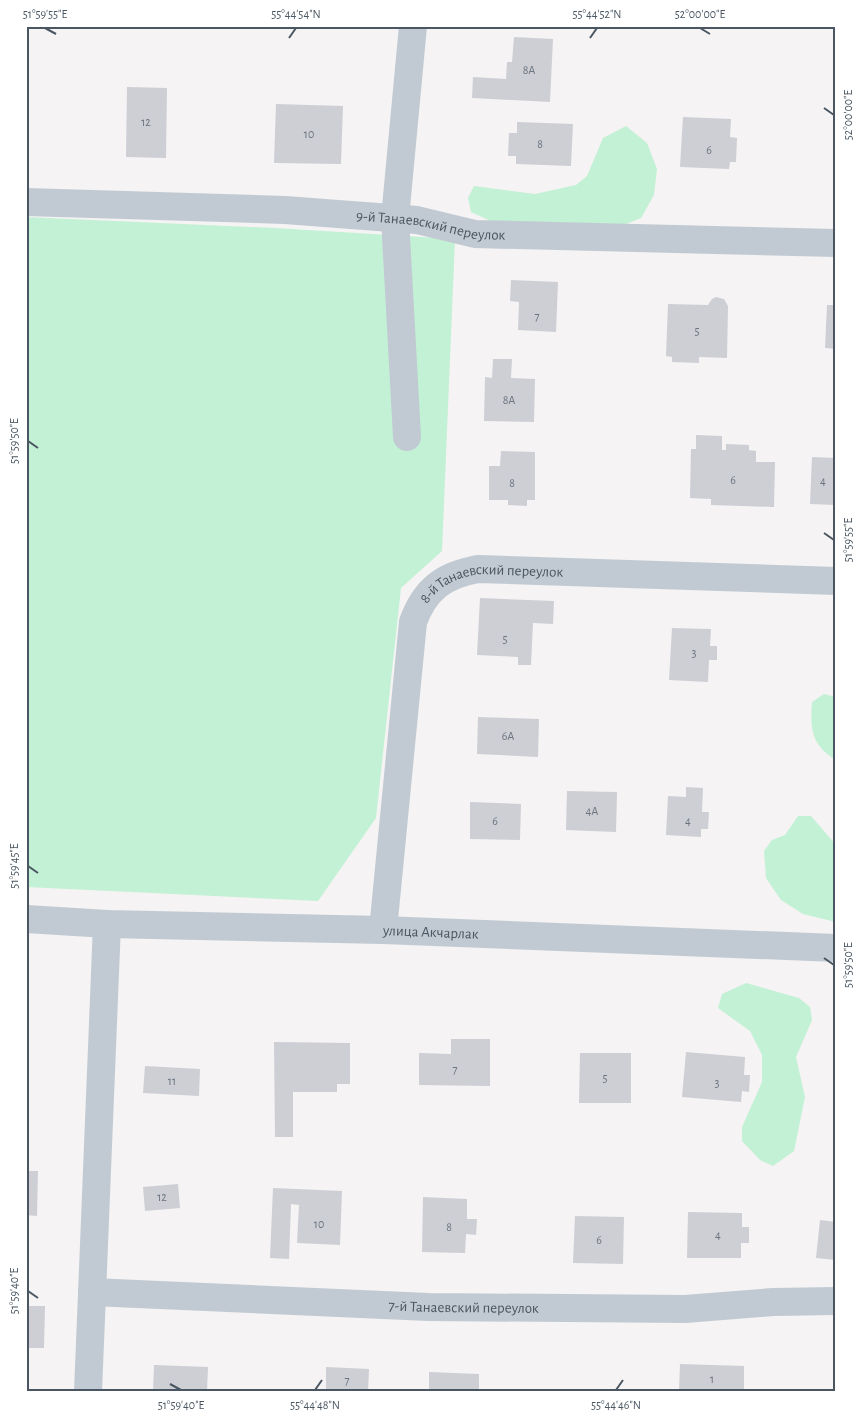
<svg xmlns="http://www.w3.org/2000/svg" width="862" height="1418" font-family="'Alegreya Sans',sans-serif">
  <rect width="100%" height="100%" fill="#f5f3f3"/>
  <g fill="#c3f1d5">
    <polygon points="626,126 647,143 657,169 654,195 641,218 616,228 495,223 471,212 468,198 474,186 535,194 576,185 587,176 603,138"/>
    <polygon points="26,217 275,228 455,239 442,551 401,588 376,818 318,901 26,887"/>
    <path d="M824 694 836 697V760C811 745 810 729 812 702Z"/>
    <polygon points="798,816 811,816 836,845 836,922 803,914 781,900 766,878 764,851 772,840 785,835"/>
    <polygon points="746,983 799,998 810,1007 812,1020 796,1057 805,1097 794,1151 773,1166 760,1160 742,1141 742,1127 762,1082 762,1055 750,1031 718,1008 722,994"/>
  </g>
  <g fill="#cdcfd5">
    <polygon points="514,37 553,39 550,102 472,98 473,77 506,79 507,62 512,62"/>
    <polygon points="127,87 167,88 166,158 126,157"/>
    <polygon points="276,104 343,106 341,164 274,163"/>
    <polygon points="683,117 731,119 730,137 737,138 736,162 730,162 729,169 680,167"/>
    <polygon points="517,122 573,124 571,166 516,164 516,156 508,156 509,133 517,133"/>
    <polygon points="511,280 558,282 556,332 518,330 519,302 510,301"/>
    <polygon points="716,297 724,299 728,306 727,358 699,357 699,363 672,362 672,357 666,356 668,304 708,305 712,299"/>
    <polygon points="827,305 836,305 836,349 825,348"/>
    <polygon points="493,359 512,359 511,378 535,379 534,422 484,421 485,377 492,378"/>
    <polygon points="696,435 722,436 722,450 726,450 726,444 749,445 749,450 756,451 756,462 775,462 774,507 711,505 711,499 690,498 691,449 696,449"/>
    <polygon points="501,451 535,452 535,500 527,500 527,506 508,505 508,500 489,500 489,466 500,466"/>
    <polygon points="812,457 836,458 836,505 810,504"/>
    <polygon points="480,598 554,601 553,624 533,623 531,665 518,665 518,657 477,655"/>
    <polygon points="672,628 711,629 710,646 717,646 717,660 709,660 708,682 669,680"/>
    <polygon points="478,717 539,719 538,757 477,754"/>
    <polygon points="686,787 703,788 702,812 709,812 708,829 701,829 701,837 666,835 668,796 686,797"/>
    <polygon points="567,791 617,792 616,832 566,830"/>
    <polygon points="470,802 521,804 520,840 470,839"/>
    <polygon points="451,1039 490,1039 490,1086 419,1085 419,1053 451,1054"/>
    <polygon points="274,1042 350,1043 350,1084 337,1084 337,1092 293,1092 293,1137 275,1137"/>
    <polygon points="686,1052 745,1057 744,1075 750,1075 749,1092 742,1091 741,1102 682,1097"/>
    <polygon points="580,1053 631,1053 631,1103 579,1103"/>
    <polygon points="145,1066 200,1069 199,1096 143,1093"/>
    <polygon points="26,1171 38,1171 37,1216 26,1215"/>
    <polygon points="178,1184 180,1208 145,1211 143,1187"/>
    <polygon points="273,1188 342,1191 340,1245 297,1243 299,1205 291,1204 289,1259 270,1258"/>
    <polygon points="423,1197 467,1199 467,1219 477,1219 476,1235 466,1234 465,1253 422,1252"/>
    <polygon points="688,1212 742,1213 742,1227 749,1227 749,1243 741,1243 741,1258 687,1258"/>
    <polygon points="575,1216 624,1217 623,1264 573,1263"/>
    <polygon points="820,1220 836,1222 836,1260 816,1258"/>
    <polygon points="26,1306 45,1306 44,1348 26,1348"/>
    <polygon points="680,1364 744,1366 744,1392 679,1392"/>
    <polygon points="154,1365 208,1367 207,1392 153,1392"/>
    <polygon points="326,1367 369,1369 368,1392 326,1392"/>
    <polygon points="429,1372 479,1374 479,1392 429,1392"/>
  </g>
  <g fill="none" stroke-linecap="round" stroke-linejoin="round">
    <g stroke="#c1cad2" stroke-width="28">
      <path id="s1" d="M26 202 285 210 417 220 475 234 836 243"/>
      <polyline points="407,437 395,218 413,26"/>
      <path id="s2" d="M26 919 107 924 383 930 836 948"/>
      <path id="s3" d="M383 930 413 622C425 589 444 575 478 569L836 581"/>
      <path id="s4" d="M92 1292 428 1307 685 1309 773 1302 836 1301"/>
      <polyline points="88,1392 107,924"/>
    </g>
  </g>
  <path fill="none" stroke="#4a5661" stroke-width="2" d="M45 28 56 34M700 28 710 34M289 38 296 28M590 38 597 28M824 108 834 115M28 441 38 448M824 533 834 540M28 866 38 873M824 958 834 965M28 1291 38 1298M170 1384 181 1390M315 1390 322 1380M616 1390 623 1380"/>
  <g text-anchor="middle" stroke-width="5" stroke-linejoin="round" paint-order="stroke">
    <g font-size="12" fill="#6b747e">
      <text x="529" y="74">8А</text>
      <text x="146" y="126">12</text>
      <text x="309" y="138">10</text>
      <text x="540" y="148">8</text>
      <text x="709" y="154">6</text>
      <text x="537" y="320">7</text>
      <text x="697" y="335">5</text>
      <text x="509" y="404">8А</text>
      <text x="733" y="484">6</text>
      <text x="823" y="485">4</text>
      <text x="512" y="487">8</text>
      <text x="505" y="643">5</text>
      <text x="694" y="657">3</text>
      <text x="508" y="740">6А</text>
      <text x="592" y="815">4А</text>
      <text x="495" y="825">6</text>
      <text x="688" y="825">4</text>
      <text x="455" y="1073">7</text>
      <text x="605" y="1082">5</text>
      <text x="172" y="1085">11</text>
      <text x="717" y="1087">3</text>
      <text x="162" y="1201">12</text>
      <text x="319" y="1228">10</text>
      <text x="449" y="1231">8</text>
      <text x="718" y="1239">4</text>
      <text x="599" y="1244">6</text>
      <text x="712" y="1383">1</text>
      <text x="347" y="1384">7</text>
    </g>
    <g font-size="15" fill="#4a5661" stroke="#fff">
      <text dy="5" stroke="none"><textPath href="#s1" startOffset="406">9-й Танаевский переулок</textPath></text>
      <text dy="5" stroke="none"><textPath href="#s3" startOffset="408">8-й Танаевский переулок</textPath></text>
      <text dy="5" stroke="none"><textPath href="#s2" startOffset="405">улица Акчарлак</textPath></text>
      <text dy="5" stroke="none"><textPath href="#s4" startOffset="372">7-й Танаевский переулок</textPath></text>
    </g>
  </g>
  <rect width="862" height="1418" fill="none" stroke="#ffffff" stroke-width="55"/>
  <rect x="28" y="28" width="806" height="1362" fill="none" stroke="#4a5661" stroke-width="2"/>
  <g font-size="12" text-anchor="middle" fill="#4a5661">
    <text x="45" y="18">51°59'55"E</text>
    <text x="296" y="18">55°44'54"N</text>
    <text x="597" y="18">55°44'52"N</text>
    <text x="700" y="18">52°00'00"E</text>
    <text transform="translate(848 115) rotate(-90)" y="4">52°00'00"E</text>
    <text transform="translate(14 441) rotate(-90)" y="4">51°59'50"E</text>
    <text transform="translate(848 540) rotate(-90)" y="4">51°59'55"E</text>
    <text transform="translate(14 866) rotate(-90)" y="4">51°59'45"E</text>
    <text transform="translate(848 965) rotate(-90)" y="4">51°59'50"E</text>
    <text transform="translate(14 1291) rotate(-90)" y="4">51°59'40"E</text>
    <text x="181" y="1409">51°59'40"E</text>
    <text x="315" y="1409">55°44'48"N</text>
    <text x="616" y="1409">55°44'46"N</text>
  </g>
</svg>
